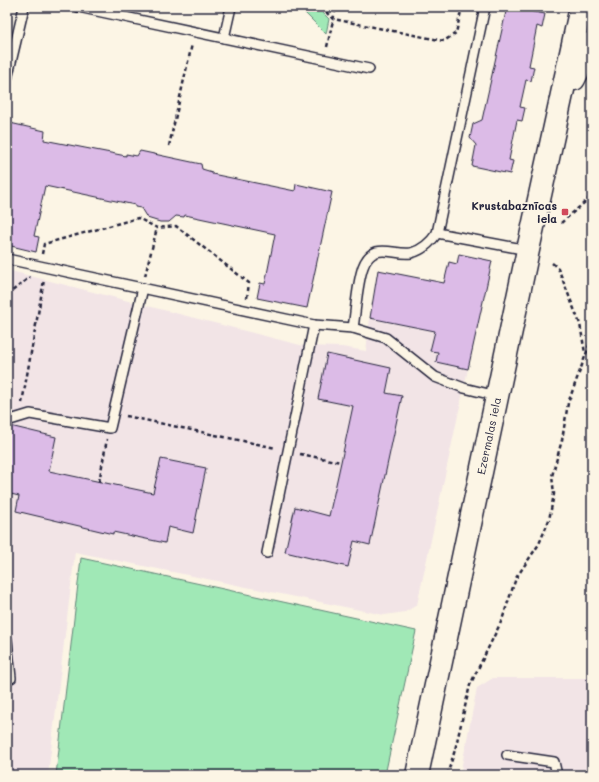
<svg xmlns="http://www.w3.org/2000/svg" width="599" height="782" font-family="Mali,sans-serif">
  <rect width="100%" height="100%" fill="#fcf5e5"/>
  <filter id="ink" filterUnits="userSpaceOnUse"><feTurbulence type="fractalNoise" baseFrequency=".025" numOctaves="2"/><feDisplacementMap in="SourceGraphic" scale="8" xChannelSelector="R" yChannelSelector="G"/><feConvolveMatrix kernelMatrix="1 2 1 2 8 2 1 2 1" color-interpolation-filters="sRGB"/></filter>
  <g filter="url(#ink)">
    <g fill="#f2e4e6">
      <polygon points="7,270 304,346 342,347 366,351 370,318 435,331 430,351 438,352 437,362 468,369 417,605 405,612 384,615 75,552 48,775 7,775"/>
      <polygon points="592,538 592,775 460,775 477,688 493,678 588,678"/>
    </g>
    <g fill="#a0e8b6" stroke="#618578">
      <polygon points="299,7 317,7 329,19 326,34"/>
      <polygon points="81,558 416,631 385,775 56,775"/>
    </g>
    <g fill="#dcbbe7" stroke="#22223b">
      <polygon points="507,7 545,14 542,28 537,26 529,66 534,67 531,81 526,80 520,107 525,108 522,121 517,120 509,160 513,161 510,174 472,166 476,145 470,138 473,124 482,120"/>
      <polygon points="10,123 45,131 44,140 126,156 126,154 137,156 140,151 201,164 202,169 212,172 212,174 295,191 296,184 332,192 307,308 257,298 260,283 265,284 275,234 185,215 184,217 176,216 169,222 160,222 147,218 141,208 135,207 135,205 45,186 34,236 39,237 36,252 7,245 7,137"/>
      <polygon points="459,254 492,261 468,369 436,362 438,352 430,351 435,331 370,318 378,270 444,283 449,262 457,264"/>
      <polygon points="327,354 391,368 386,393 402,396 370,545 354,541 348,567 285,552 295,507 329,516 341,462 353,406 318,399"/>
      <polygon points="10,426 56,437 49,471 153,493 161,459 206,468 193,533 168,527 165,543 113,532 113,534 16,511 19,496 7,493 7,427"/>
    </g>
    <g fill="none" stroke-linecap="round" stroke-linejoin="round">
      <defs>
        <g id="lane">
          <polyline points="78,7 369,69"/>
          <polyline points="224,38 231,7"/>
          <polyline points="7,79 24,7"/>
          <polyline points="437,233 528,250"/>
          <path d="M7 259 314 325 353 328C356 309 357 284 363 267 373 240 394 256 411 253 423 250 431 242 437 233L485 7"/>
          <polyline points="353,328 386,338 435,377 464,388 497,396"/>
          <polyline points="7,421 30,414 110,428 143,288"/>
          <polyline points="267,553 314,325"/>
          <polyline points="7,640 11,678 7,679"/>
          <polyline points="507,755 554,762 557,775"/>
        </g>
        <g id="secondary">
          <polyline points="574,79 592,43"/>
          <polyline points="417,775 528,250 581,7"/>
        </g>
      </defs>
      <use href="#lane" stroke="#22223b" stroke-width="12"/>
      <use href="#secondary" stroke="#22223b" stroke-width="25"/>
      <g stroke="#22223b" stroke-width="2.5" stroke-dasharray="4 3" stroke-linecap="butt">
        <polyline points="321,7 333,19 444,41 456,33 462,7"/>
        <polyline points="327,47 336,7"/>
        <polyline points="169,146 192,44"/>
        <polyline points="561,223 592,196"/>
        <polyline points="42,254 44,244 138,218 157,228 176,226 249,283 247,298"/>
        <polyline points="552,263 558,268 580,324 585,353"/>
        <polyline points="145,276 157,228"/>
        <polyline points="7,295 30,277"/>
        <polyline points="22,403 44,280"/>
        <polyline points="126,416 276,448"/>
        <polyline points="300,454 341,462"/>
        <polyline points="99,482 107,439"/>
        <polyline points="447,775 455,750 470,685 502,620 516,578 539,544 549,520 554,494 552,476 562,440 568,403 592,338"/>
      </g>
      <use href="#lane" stroke="#fcf5e5" stroke-width="9"/>
      <use href="#secondary" stroke="#fcf5e5" stroke-width="22"/>
    </g>
  </g>
  <rect fill="#d1495b" stroke="#fcf5e5" stroke-width="1.5" x="561" y="208" width="8" height="8" rx="2"/>
  <g text-anchor="middle" stroke-width="3.5" stroke-linejoin="round" paint-order="stroke">
    <g font-size="11" font-weight="bold" fill="#22223b" stroke="#fcf5e5" text-anchor="end">
      <text x="557" y="210">Krustabaznīcas<tspan x="557" dy="13">iela</tspan></text>
    </g>
    <g font-size="11" fill="#22223b" stroke="#fcf5e5">
      <text transform="translate(489 436) rotate(-78)" y="4">Ezermalas iela</text>
    </g>
  </g>
  <rect width="599" height="782" fill="none" stroke="#fcf5e5" stroke-width="24"/>
  <rect x="12" y="12" width="575" height="758" fill="none" stroke="#22223b" stroke-width="1.5" filter="url(#ink)"/>
</svg>
